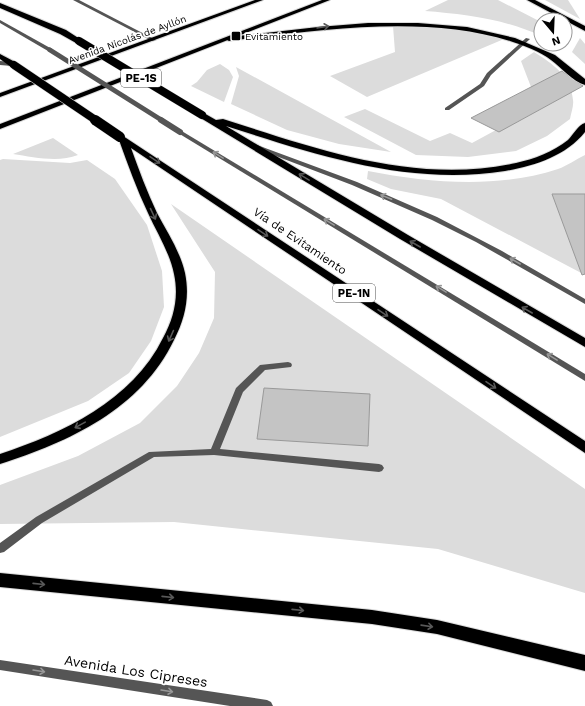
<svg xmlns="http://www.w3.org/2000/svg" width="585" height="706" font-family="'Work Sans',sans-serif">
  <rect width="100%" height="100%" fill="#fff"/>
  <g fill="#dcdcdc">
    <path d="M448 0H498L541 22V36C505 19 464 14 425 11Z"/>
    <polygon points="545,0 568,0 580,19"/>
    <path d="M393 26C431 25 467 29 504 39L367 97 330 76 395 52Z"/>
    <polygon points="580,38 585,44 585,64 572,52"/>
    <path d="M534 52C553 64 571 76 573 100 574 106 571 113 570 119L547 136 516 151 468 157 416 155 344 117 365 109 430 141 450 133 472 143 496 130 531 87 521 61Z"/>
    <polygon points="220,64 229,70 233,77 224,102 191,86 197,82 207,70"/>
    <polygon points="236,67 391,152 339,144 287,130 231,104 239,76"/>
    <path d="M53 138 78 155C58 163 33 157 13 154Z"/>
    <path d="M585 155V275L441 199 391 189 367 179 368 171C430 183 497 189 558 169 567 166 576 159 585 155Z"/>
    <polygon points="3,159 70,163 87,160 115,179 147,225 162,271 164,307 151,341 129,373 88,401 0,437 0,160"/>
    <polygon points="171,204 585,489 585,593 438,549 174,522 0,524 0,485 78,456 140,423 177,386 199,353 214,318 215,272"/>
  </g>
  <g fill="#c4c4c4" stroke="#999">
    <polygon points="562,71 583,86 499,132 471,118"/>
    <polygon points="552,194 585,194 585,274 582,275"/>
    <polygon points="264,388 370,394 368,446 257,439"/>
  </g>
  <g fill="none" stroke-linecap="round" stroke-linejoin="round">
    <defs>
      <g id="primary">
        <polygon points="255,0 263,0 0,97 0,93"/>
        <polygon points="322,0 330,0 0,129 0,124"/>
      </g>
      <g id="motorway">
        <polygon points="527,0 535,0 585,26 585,31"/>
        <polygon points="0,3 66,30 83,41 76,43 60,34 0,8"/>
        <path d="M368 23H418L467 27 515 38 555 55 585 79V85C573 82 561 67 551 60 541 52 523 45 510 41 425 14 316 30 229 41L225 39 229 37 318 27Z"/>
        <polygon points="0,54 17,63 17,67 11,67 0,59"/>
        <path d="M202 112 216 120 223 119C317 149 416 185 516 163 534 159 553 152 568 140 573 135 578 125 585 123V132C566 156 534 166 505 171 408 186 317 155 226 126L408 235 585 338V347L400 239 199 117V113Z"/>
        <path d="M120 134 585 441V453L131 148C139 170 147 192 157 213 167 232 180 251 185 273 190 297 185 319 174 340 141 409 69 442 0 464V454C63 433 132 401 163 338 174 318 179 297 174 274 170 253 157 233 148 213 137 190 128 165 119 140L116 137Z"/>
        <polygon points="0,573 372,610 437,620 585,655 585,671 437,634 372,624 0,587"/>
      </g>
    </defs>
    <use href="#primary" stroke="#dbdbdb" stroke-width="2"/>
    <use href="#motorway" stroke="#dbdbdb" stroke-width="2"/>
    <g fill="#555" fill-rule="evenodd">
      <polygon points="0,20 52,49 53,50 48,51 0,23"/>
      <polygon points="526,38 530,39 491,75 484,86 449,110 445,110 445,108 480,84 487,73"/>
      <polygon points="0,61 12,62 15,64 12,66 0,65"/>
      <polygon points="180,130 585,374 585,381 178,133 178,131"/>
      <polygon points="257,145 357,182 437,217 502,251 585,299 585,304 476,242 432,220 352,185 255,148 255,146"/>
      <polygon points="288,362 291,363 292,365 291,367 265,370 243,392 220,449 379,464 382,465 384,468 382,471 379,472 214,455 154,457 42,523 4,552 0,553 0,543 36,517 149,452 211,449 236,388 260,365"/>
    </g>
    <g fill="#555" fill-rule="evenodd">
      <polygon points="73,0 79,0 156,40 152,41"/>
      <polygon points="0,660 267,700 271,702 273,706 230,706 0,670"/>
    </g>
    <use href="#primary" fill="#000" fill-rule="evenodd"/>
    <use href="#motorway" fill="#000" fill-rule="evenodd"/>
    <defs>
      <g id="motorway-bridge-far1">
        <polyline points="79,41 202,115"/>
        <polyline points="14,65 97,121"/>
      </g>
      <polyline id="motorway-bridge" points="95,120 120,137"/>
    </defs>
    <use href="#motorway-bridge-far1" stroke="#dbdbdb" stroke-width="9" stroke-linecap="butt"/>
    <use href="#motorway-bridge" stroke="#dbdbdb" stroke-width="11" stroke-linecap="butt"/>
    <polyline stroke="#555" stroke-width="5" points="50,50 163,121"/>
    <polyline stroke="#555" stroke-width="6" points="161,120 180,132"/>
    <use href="#motorway-bridge-far1" stroke="#000" stroke-width="8"/>
    <use href="#motorway-bridge" stroke="#000" stroke-width="10"/>
  </g>
  <defs><path id="oneway-shaft" d="M-6 0H5M1.5-3L5.5 0L1.5 3" fill="none" stroke-width="1.6" stroke-linecap="round" stroke-linejoin="round"/></defs>
  <g stroke="#595959">
    <use href="#oneway-shaft" transform="translate(323 27) rotate(-8)"/>
    <use href="#oneway-shaft" transform="translate(155 160) rotate(34)"/>
    <use href="#oneway-shaft" transform="translate(304 177) rotate(-149)"/>
    <use href="#oneway-shaft" transform="translate(153 214) rotate(65)"/>
    <use href="#oneway-shaft" transform="translate(263 233) rotate(34)"/>
    <use href="#oneway-shaft" transform="translate(415 244) rotate(-150)"/>
    <use href="#oneway-shaft" transform="translate(527 310) rotate(-150)"/>
    <use href="#oneway-shaft" transform="translate(383 313) rotate(34)"/>
    <use href="#oneway-shaft" transform="translate(171 336) rotate(114)"/>
    <use href="#oneway-shaft" transform="translate(491 385) rotate(34)"/>
    <use href="#oneway-shaft" transform="translate(80 425) rotate(151)"/>
    <use href="#oneway-shaft" transform="translate(39 584) rotate(6)"/>
    <use href="#oneway-shaft" transform="translate(168 597) rotate(6)"/>
    <use href="#oneway-shaft" transform="translate(298 610) rotate(6)"/>
    <use href="#oneway-shaft" transform="translate(427 626) rotate(8)"/>
  </g>
  <g stroke="#999">
    <use href="#oneway-shaft" transform="translate(218 155) rotate(-149)"/>
    <use href="#oneway-shaft" transform="translate(386 197) rotate(-158)"/>
    <use href="#oneway-shaft" transform="translate(329 222) rotate(-149)"/>
    <use href="#oneway-shaft" transform="translate(515 261) rotate(-150)"/>
    <use href="#oneway-shaft" transform="translate(441 289) rotate(-149)"/>
    <use href="#oneway-shaft" transform="translate(552 357) rotate(-149)"/>
    <use href="#oneway-shaft" transform="translate(39 671) rotate(9)"/>
    <use href="#oneway-shaft" transform="translate(167 691) rotate(9)"/>
  </g>
  <rect fill="#000" stroke="#fff" stroke-width="1.5" x="231" y="31" width="10" height="10" rx="2"/>
  <g text-anchor="middle" stroke-width="3.5" stroke-linejoin="round" paint-order="stroke">
    <g font-size="10" fill="#000" stroke="#fff" text-anchor="start">
      <text x="245" y="40">Evitamiento</text>
    </g>
    <g font-size="10" fill="#000" stroke="#fff">
      <text transform="translate(127 39) rotate(-20)" y="4">Avenida Nicolás de Ayllón</text>
    </g>
    <g fill="#fff" stroke="#4c4c4c" stroke-width="1">
      <rect x="121" y="69" width="40" height="18" rx="3"/>
      <rect x="333" y="284" width="42" height="18" rx="3"/>
    </g>
    <g font-size="11" font-weight="bold" fill="#000">
      <text x="141" y="82">PE-1S</text>
      <text x="354" y="297">PE-1N</text>
    </g>
    <g font-size="12" fill="#000" stroke="#fff">
      <text transform="translate(300 241) rotate(34)" y="4">Vía de Evitamiento</text>
    </g>
    <g font-size="14" fill="#000" stroke="#fff">
      <text transform="translate(136 671) rotate(9)" y="5">Avenida Los Cipreses</text>
    </g>
  </g>
  <g transform="translate(553 32) rotate(161)"><circle r="19" fill="#ffffff" stroke="#999999"/>
  <path d="M0-3L7 15L0 10L-7 15Z" fill="#000000"/>
  <text y="-6" font-size="11" font-weight="bold" text-anchor="middle" fill="#000000">N</text>
  </g>
</svg>
